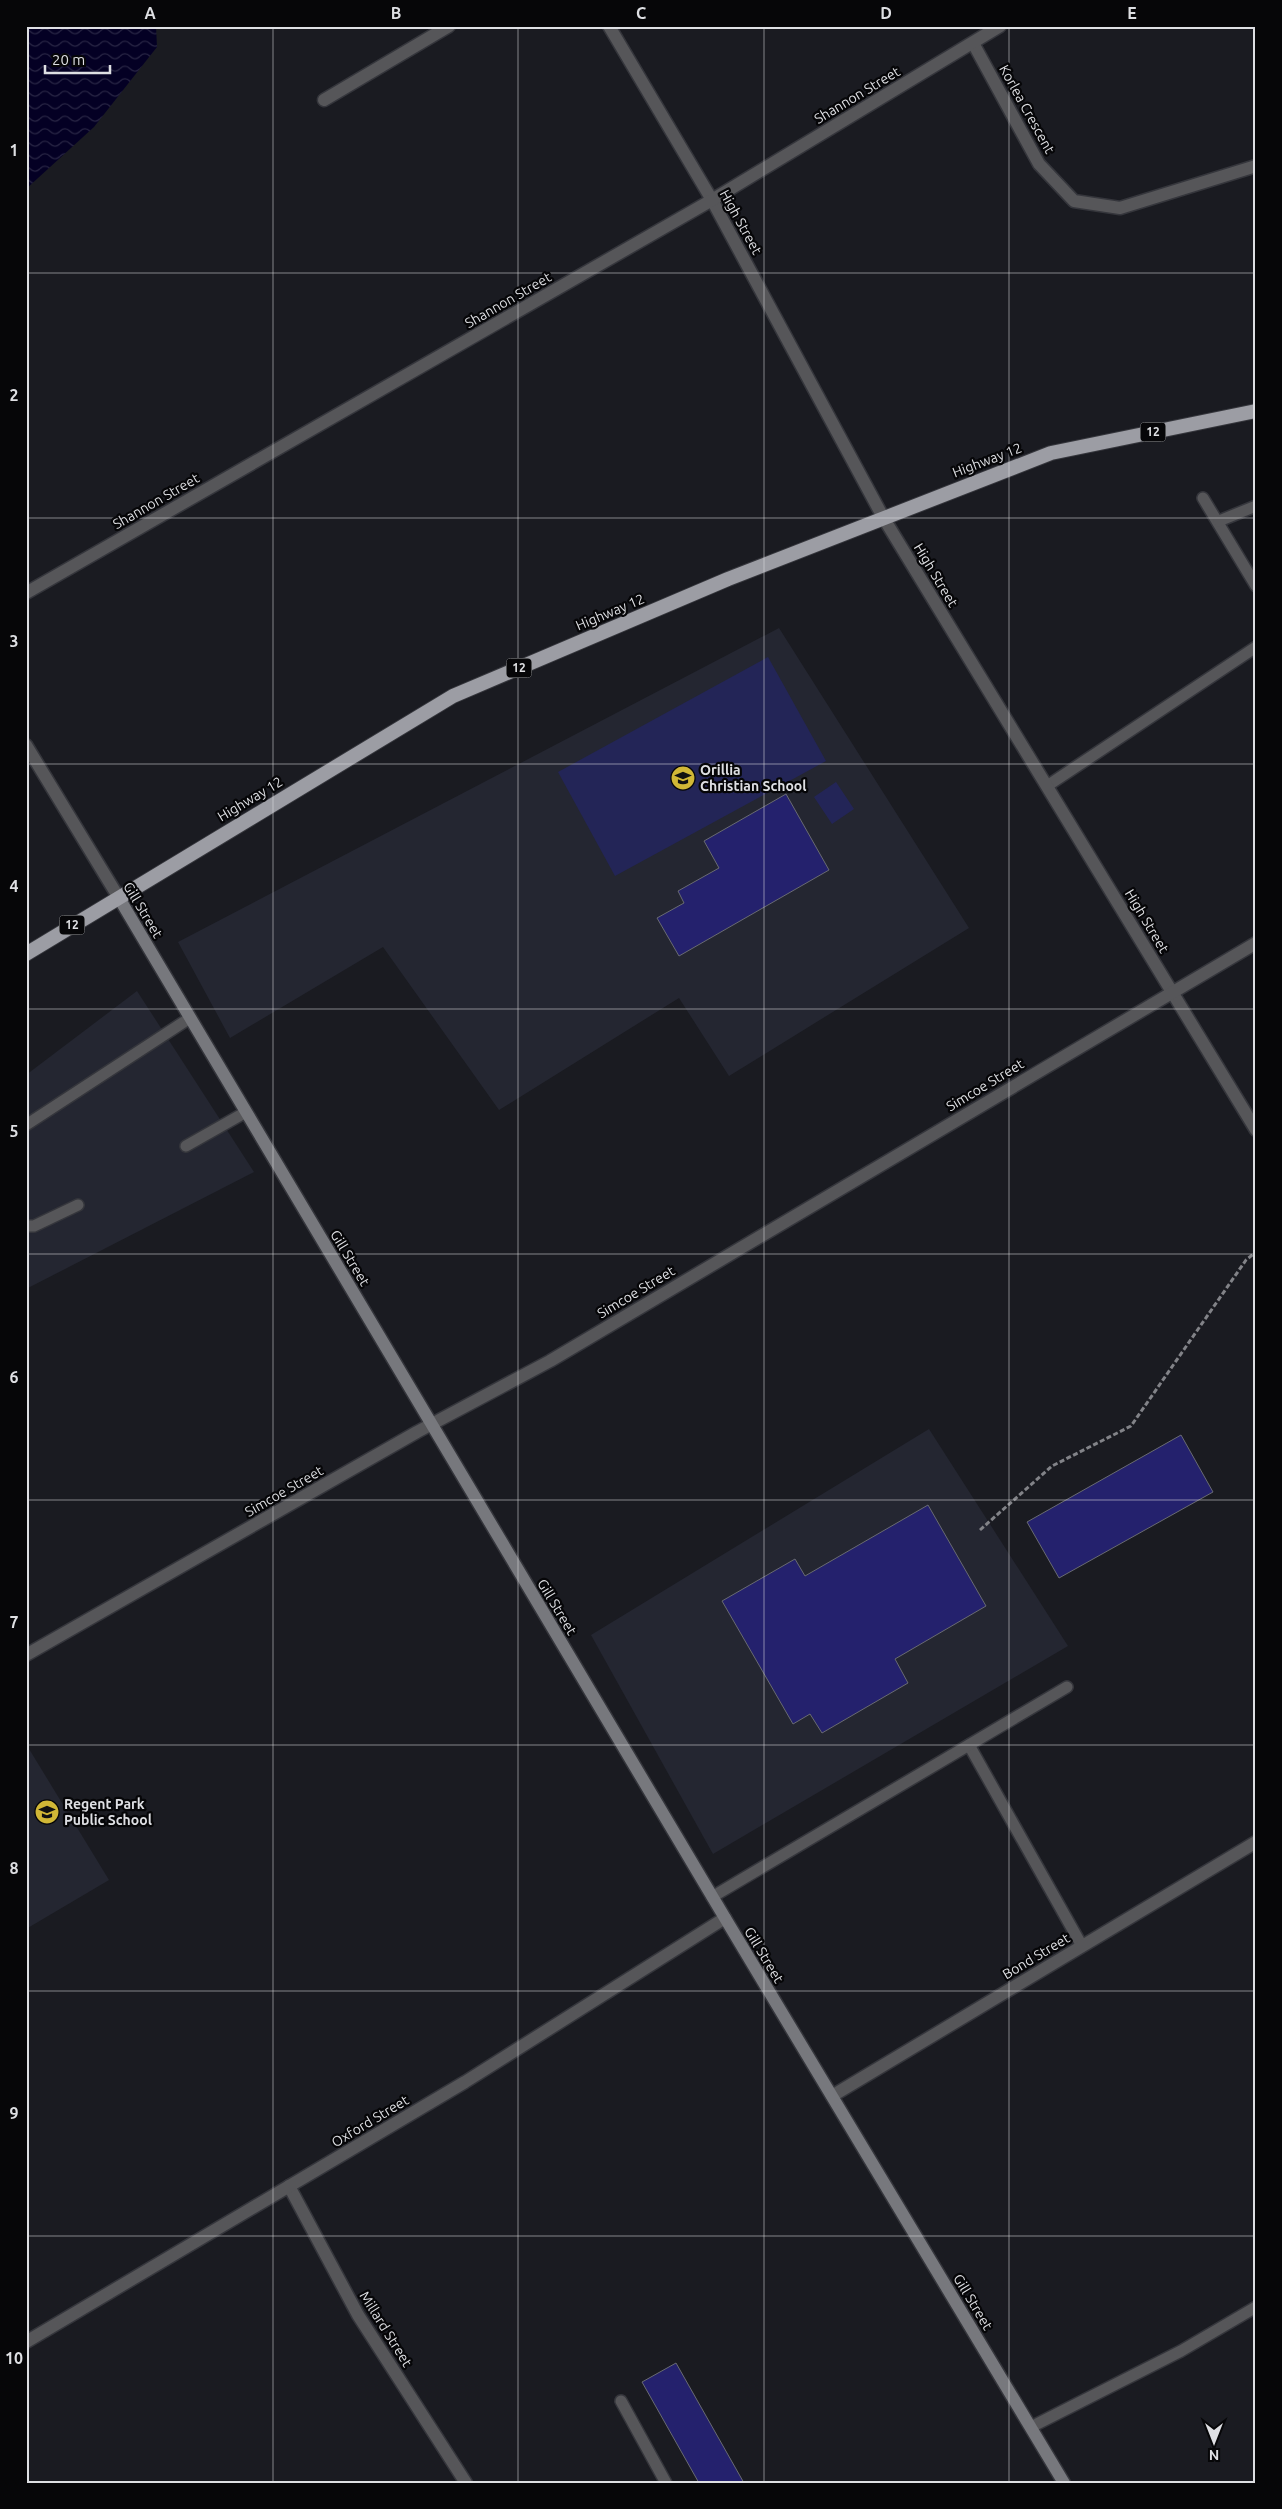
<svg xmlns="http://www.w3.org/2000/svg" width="1282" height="2509" font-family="Ubuntu,sans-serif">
  <defs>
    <pattern id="water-waves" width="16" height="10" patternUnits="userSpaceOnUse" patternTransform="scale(1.25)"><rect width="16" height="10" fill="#040024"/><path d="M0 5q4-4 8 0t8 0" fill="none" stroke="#282544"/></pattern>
  </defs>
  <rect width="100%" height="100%" fill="#1a1b21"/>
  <g fill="#242631">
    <polygon points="779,628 969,928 729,1076 679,998 499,1110 383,947 230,1038 178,942"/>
    <polygon points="137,991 254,1172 26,1289 26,1075"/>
    <polygon points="929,1429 1068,1646 713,1854 591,1635"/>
    <polygon points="26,1744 109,1880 26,1929"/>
  </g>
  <g fill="#232557">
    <polygon points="768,657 826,761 615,876 558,772"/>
    <polygon points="836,782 854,809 832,824 814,797"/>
  </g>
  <polygon fill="url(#water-waves)" points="26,26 156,26 157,47 94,127 26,189"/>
  <g fill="#24216d" stroke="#696b72">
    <polygon points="786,794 829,870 679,956 657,918 684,903 678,891 719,868 704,841"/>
    <polygon points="1181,1435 1213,1492 1059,1578 1027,1522"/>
    <polygon points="928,1505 986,1606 895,1659 908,1683 822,1733 810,1714 793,1724 722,1601 795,1559 805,1576"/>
    <polygon points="676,2363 744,2483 699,2483 642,2382"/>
  </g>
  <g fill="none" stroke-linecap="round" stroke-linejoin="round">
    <defs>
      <g id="service">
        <polyline points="1203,498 1256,586"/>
        <polyline points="1219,521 1256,506"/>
        <polyline points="1047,786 1256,647"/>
        <polyline points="26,1125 190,1018"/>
        <polyline points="186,1146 246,1112"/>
        <polyline points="26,1226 34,1226 78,1205"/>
        <polyline points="969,1745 1082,1946"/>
        <polyline points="712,1897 1067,1687"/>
        <polyline points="621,2401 666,2483"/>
        <polyline points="1031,2427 1181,2351 1256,2307"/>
      </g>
      <g id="minor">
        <polyline points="609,26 712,200 883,517 1256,1130"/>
        <polyline points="973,43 1039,164 1074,201 1120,208 1256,166"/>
        <polyline points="324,100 449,26"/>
        <polyline points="26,593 712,200 1000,26"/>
        <polyline points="26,745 119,898"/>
        <polyline points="26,1655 417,1432 550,1361 1256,943"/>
        <polyline points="832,2096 1256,1842"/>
        <polyline points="289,2186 358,2315 466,2483"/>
        <polyline points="26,2342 465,2082 725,1918"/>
      </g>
      <polyline id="secondary" points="119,898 725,1918 1064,2483"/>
      <polyline id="trunk" points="26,954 453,696 728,579 1051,453 1256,411"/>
    </defs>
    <use href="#service" stroke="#35363c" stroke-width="14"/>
    <use href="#minor" stroke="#35363c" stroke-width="15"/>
    <use href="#secondary" stroke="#35363c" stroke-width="15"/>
    <use href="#trunk" stroke="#35363c" stroke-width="16"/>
    <polyline stroke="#828388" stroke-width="3" stroke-dasharray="5 2.5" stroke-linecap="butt" points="980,1530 1052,1466 1131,1426 1246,1260 1256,1252"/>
    <use href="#service" stroke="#565659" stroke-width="11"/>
    <use href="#minor" stroke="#565659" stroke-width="12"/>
    <use href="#secondary" stroke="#77787d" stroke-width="12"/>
    <use href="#trunk" stroke="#9c9da4" stroke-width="14"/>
  </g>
  <path fill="none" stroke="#dedfe3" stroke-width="1" stroke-opacity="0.55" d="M273 26V2483M518 26V2483M764 26V2483M1009 26V2483M26 273H1256M26 518H1256M26 764H1256M26 1009H1256M26 1254H1256M26 1500H1256M26 1745H1256M26 1991H1256M26 2236H1256"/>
  <defs>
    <symbol id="school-disc" viewBox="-11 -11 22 22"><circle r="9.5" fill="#d1b736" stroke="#060608"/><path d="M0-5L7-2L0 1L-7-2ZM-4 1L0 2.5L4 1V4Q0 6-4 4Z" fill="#111"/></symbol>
  </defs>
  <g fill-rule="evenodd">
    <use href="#school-disc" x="669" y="764" width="28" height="28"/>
    <use href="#school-disc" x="33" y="1798" width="28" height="28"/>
  </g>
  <g text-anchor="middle" stroke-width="4.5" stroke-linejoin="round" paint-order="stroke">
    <g fill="#060608" stroke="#9d9ea1" stroke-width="1">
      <rect x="1140.5" y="422.5" width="25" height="19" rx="4"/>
      <rect x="506.5" y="658.5" width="25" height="19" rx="4"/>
      <rect x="59.5" y="915.5" width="25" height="19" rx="4"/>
    </g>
    <g font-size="12" font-weight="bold" fill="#dedfe3">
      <text x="1153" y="436">12</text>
      <text x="519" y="672">12</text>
      <text x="72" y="929">12</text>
    </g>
    <g font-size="14" fill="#dedfe3" stroke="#060608">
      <text transform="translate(857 95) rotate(-31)" y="5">Shannon Street</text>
      <text transform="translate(1027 109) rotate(61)" y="5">Korlea Crescent</text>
      <text transform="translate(741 222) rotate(61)" y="5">High Street</text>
      <text transform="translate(508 300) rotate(-30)" y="5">Shannon Street</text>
      <text transform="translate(987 460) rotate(-21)" y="5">Highway 12</text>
      <text transform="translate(156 501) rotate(-30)" y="5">Shannon Street</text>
      <text transform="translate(936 575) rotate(59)" y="5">High Street</text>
      <text transform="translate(610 612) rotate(-23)" y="5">Highway 12</text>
      <text transform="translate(250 799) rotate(-31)" y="5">Highway 12</text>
      <text transform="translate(143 910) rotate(59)" y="5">Gill Street</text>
      <text transform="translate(1147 921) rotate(59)" y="5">High Street</text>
      <text transform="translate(985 1085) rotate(-31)" y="5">Simcoe Street</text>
      <text transform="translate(350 1258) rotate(59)" y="5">Gill Street</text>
      <text transform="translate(636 1292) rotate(-31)" y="5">Simcoe Street</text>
      <text transform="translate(284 1491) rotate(-30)" y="5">Simcoe Street</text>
      <text transform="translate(557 1607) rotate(59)" y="5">Gill Street</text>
      <text transform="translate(764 1955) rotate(59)" y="5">Gill Street</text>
      <text transform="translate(1036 1956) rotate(-31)" y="5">Bond Street</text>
      <text transform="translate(370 2121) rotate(-31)" y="5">Oxford Street</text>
      <text transform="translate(973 2302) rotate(59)" y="5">Gill Street</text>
      <text transform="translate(386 2329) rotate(58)" y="5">Millard Street</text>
    </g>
    <g font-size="14" font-weight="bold" fill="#dedfe3" stroke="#060608" text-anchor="start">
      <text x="700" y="775">Orillia<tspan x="700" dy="16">Christian School</tspan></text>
      <text x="64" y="1809">Regent Park<tspan x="64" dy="16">Public School</tspan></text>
    </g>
  </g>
  <rect width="1282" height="2509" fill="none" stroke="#060608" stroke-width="55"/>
  <g transform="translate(1214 2442) rotate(180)" stroke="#060608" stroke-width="4" paint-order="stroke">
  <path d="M0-4L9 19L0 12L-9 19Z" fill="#dedfe3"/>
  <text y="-8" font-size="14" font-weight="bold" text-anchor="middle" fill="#dedfe3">N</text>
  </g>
  <path d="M45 65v8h65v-8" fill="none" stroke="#dedfe3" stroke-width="2.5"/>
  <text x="52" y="65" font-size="15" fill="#dedfe3" stroke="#060608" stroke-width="4" paint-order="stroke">20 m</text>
  <rect x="28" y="28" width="1226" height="2454" fill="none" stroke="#dedfe3" stroke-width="2"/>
  <g font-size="16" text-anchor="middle" font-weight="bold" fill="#dedfe3">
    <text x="150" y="19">A</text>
    <text x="396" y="19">B</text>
    <text x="641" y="19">C</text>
    <text x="886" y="19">D</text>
    <text x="1132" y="19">E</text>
    <text x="14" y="156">1</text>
    <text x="14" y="401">2</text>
    <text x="14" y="647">3</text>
    <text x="14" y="892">4</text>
    <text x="14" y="1137">5</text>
    <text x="14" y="1383">6</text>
    <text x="14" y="1628">7</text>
    <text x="14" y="1874">8</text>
    <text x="14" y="2119">9</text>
    <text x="14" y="2364">10</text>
  </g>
</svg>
